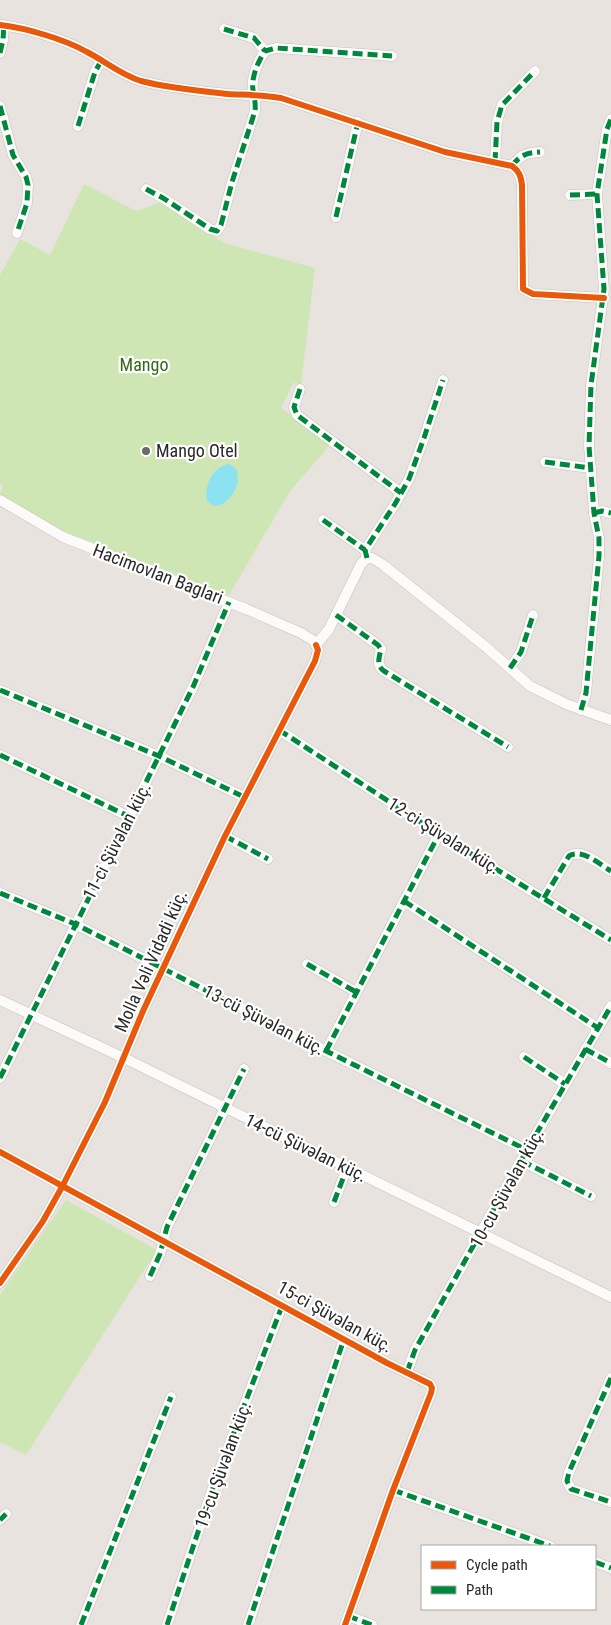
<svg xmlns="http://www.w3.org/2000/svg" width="611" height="1625" font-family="'Roboto Condensed',sans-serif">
  <rect width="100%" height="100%" fill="#e8e3de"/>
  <g fill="#cee6b4">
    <polygon points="84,184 136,211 162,202 224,243 315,268 301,384 293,383 281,408 331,444 290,491 229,595 65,532 0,495 3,486 0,484 0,275 20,239 50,255"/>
    <polygon points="66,1200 157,1250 26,1455 0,1442 0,1295"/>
  </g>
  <path fill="#8ce2f0" d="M229 464 237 470C237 473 238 478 238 482 235 495 218 516 207 500 204 485 213 466 229 464Z"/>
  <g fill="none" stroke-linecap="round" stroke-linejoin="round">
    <defs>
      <g id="street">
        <path d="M0 25C26 28 64 39 87 52 105 61 121 75 141 81 168 88 200 91 228 94 246 95 263 95 281 98L445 152 512 166C519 171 521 176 522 185L523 289 533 294 604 298"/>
        <polyline points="224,29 254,38 265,51"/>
        <polyline points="0,53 3,40 4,25"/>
        <polyline points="0,106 13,155 26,177 28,185 27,203 17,233"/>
        <polyline points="78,126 95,72 101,61"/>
        <polyline points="495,162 497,122 502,105 535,71"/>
        <path d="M512 166C520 155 526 153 540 152"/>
        <path d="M146 189 163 198 210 229 217 231 221 225 232 182 255 111C256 103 254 98 253 90 251 78 258 61 265 51L276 48 392 56"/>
        <polyline points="570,195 597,194"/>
        <polyline points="336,217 358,122"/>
        <polyline points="300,389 294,407 297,415 401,493"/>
        <polyline points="545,462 591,468"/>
        <polyline points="0,500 63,537 246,609 301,633 314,641 316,645"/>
        <polyline points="594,513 602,511 611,513"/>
        <polyline points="323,520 365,550"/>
        <polyline points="367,558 365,550 395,504 409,479 424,438 443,380"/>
        <path d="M336 615 378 645 381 649C379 658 376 665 384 671L508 747"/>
        <polyline points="316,645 329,629 361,564 367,558 372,558 382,564 486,647 530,686 566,704 611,720"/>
        <polyline points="510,668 521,652 533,615"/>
        <polyline points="0,690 159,756 244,797"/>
        <polyline points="581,710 586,693 599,556 599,538 594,513 589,446 591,385 604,289 597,194 607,129 611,119"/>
        <polyline points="279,730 439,834 611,940"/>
        <polyline points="0,755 128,816"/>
        <polyline points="225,836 268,859"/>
        <polyline points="0,893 75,924 326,1051 527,1150"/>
        <path d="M544 898 569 856C582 848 599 864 611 871"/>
        <polyline points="404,901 598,1028"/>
        <polyline points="307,964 356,992"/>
        <polyline points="0,1000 124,1058 611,1297"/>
        <polyline points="585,1049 611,1063"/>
        <polyline points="326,1051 439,834"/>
        <polyline points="524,1057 565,1084"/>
        <polyline points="0,1078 193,687 229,602"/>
        <polyline points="0,1152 387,1363 430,1384 432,1388 431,1393 393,1490 345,1625"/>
        <polyline points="522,1161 591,1196"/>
        <polyline points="334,1202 347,1168"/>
        <polyline points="150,1276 160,1254 167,1227 244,1069"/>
        <polyline points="0,1283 43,1221 62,1187 105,1102 143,1011 225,836 315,661 318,650 316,645"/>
        <polyline points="407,1372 415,1350 527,1150 611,1006"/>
        <polyline points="611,1378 569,1472 567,1481 571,1489 611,1502"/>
        <polyline points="393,1490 550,1546"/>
        <polyline points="0,1520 6,1514"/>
        <polyline points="595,1562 611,1568"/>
        <polyline points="348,1616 372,1625"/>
        <polyline points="81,1625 171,1397"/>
        <polyline points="167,1625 211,1493 282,1306"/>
        <polyline points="248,1625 344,1339"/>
      </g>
    </defs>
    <use href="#street" stroke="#c1c0c0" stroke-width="11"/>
    <use href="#street" stroke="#fcfbfa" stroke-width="10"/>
    <g stroke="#00873e" stroke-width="5" stroke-dasharray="10 5" stroke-linecap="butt">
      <polyline points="224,29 254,38 265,51"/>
      <polyline points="0,53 3,40 4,25"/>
      <polyline points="0,106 13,155 26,177 28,185 27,203 17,233"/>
      <polyline points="78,126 95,72 101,61"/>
      <polyline points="495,162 497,122 502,105 535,71"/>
      <path d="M512 166C520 155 526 153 540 152"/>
      <path d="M146 189 163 198 210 229 217 231 221 225 232 182 255 111C256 103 254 98 253 90 251 78 258 61 265 51L276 48 392 56"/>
      <polyline points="570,195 597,194"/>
      <polyline points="336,217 358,122"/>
      <polyline points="300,389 294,407 297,415 401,493"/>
      <polyline points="545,462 591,468"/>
      <polyline points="594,513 602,511 611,513"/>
      <polyline points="323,520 365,550"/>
      <polyline points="367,558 365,550 395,504 409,479 424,438 443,380"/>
      <path d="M336 615 378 645 381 649C379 658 376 665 384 671L508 747"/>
      <polyline points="510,668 521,652 533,615"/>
      <polyline points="0,690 159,756 244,797"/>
      <polyline points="581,710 586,693 599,556 599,538 594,513 589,446 591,385 604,289 597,194 607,129 611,119"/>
      <polyline points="279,730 439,834 611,940"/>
      <polyline points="0,755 128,816"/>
      <polyline points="225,836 268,859"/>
      <polyline points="0,893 75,924 326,1051 527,1150"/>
      <path d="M544 898 569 856C582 848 599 864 611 871"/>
      <polyline points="404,901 598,1028"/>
      <polyline points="307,964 356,992"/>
      <polyline points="585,1049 611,1063"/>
      <polyline points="326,1051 439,834"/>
      <polyline points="524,1057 565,1084"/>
      <polyline points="0,1078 193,687 229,602"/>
      <polyline points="522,1161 591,1196"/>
      <polyline points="334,1202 347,1168"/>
      <polyline points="150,1276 160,1254 167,1227 244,1069"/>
      <polyline points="407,1372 415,1350 527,1150 611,1006"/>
      <polyline points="611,1378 569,1472 567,1481 571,1489 611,1502"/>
      <polyline points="393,1490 550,1546"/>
      <polyline points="0,1520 6,1514"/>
      <polyline points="595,1562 611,1568"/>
      <polyline points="348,1616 372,1625"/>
      <polyline points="81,1625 171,1397"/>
      <polyline points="167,1625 211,1493 282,1306"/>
      <polyline points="248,1625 344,1339"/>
    </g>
    <defs>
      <g id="cycleway">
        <path d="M0 25C26 28 64 39 87 52 105 61 121 75 141 81 168 88 200 91 228 94 246 95 263 95 281 98L445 152 512 166C519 171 521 176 522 185L523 289 533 294 604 298"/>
        <polyline points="0,1152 387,1363 430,1384 432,1388 431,1393 393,1490 345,1625"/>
        <polyline points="0,1283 43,1221 62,1187 105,1102 143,1011 225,836 315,661 318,650 316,645"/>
      </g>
    </defs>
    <use href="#cycleway" stroke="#fff" stroke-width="9"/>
    <use href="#cycleway" stroke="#e8590c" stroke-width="6"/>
  </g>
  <circle fill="#6c6a68" stroke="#fff" stroke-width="2" cx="146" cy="451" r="5"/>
  <g text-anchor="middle" stroke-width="4.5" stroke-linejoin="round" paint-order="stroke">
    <g font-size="18" fill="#306b14" stroke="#fff">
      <text x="144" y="371">Mango</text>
    </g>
    <g font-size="18" fill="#292929" stroke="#fff" text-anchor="start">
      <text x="156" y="457">Mango Otel</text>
    </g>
    <g font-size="18" fill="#292929" stroke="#fff">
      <text transform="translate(158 574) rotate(21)" y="6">Hacimovlan Baglari</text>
      <text transform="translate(444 836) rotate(32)" y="6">12-ci Şüvəlan küç.</text>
      <text transform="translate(117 841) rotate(-63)" y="6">11-ci Şüvəlan küç.</text>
      <text transform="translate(151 961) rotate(-66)" y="6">Molla Vəli Vidadi küç.</text>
      <text transform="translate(264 1020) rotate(27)" y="6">13-cü Şüvəlan küç.</text>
      <text transform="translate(306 1148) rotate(26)" y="6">14-cü Şüvəlan küç.</text>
      <text transform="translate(507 1188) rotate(-61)" y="6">10-cu Şüvəlan küç.</text>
      <text transform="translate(335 1317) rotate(29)" y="6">15-ci Şüvəlan küç.</text>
      <text transform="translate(223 1465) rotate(-70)" y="6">19-cu Şüvəlan küç.</text>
    </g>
  </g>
  <rect x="421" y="1545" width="175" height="65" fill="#ffffff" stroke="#a9a9a9"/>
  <rect x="431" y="1561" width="25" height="8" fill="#e8590c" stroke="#a9a9a9"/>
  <text x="466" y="1570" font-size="15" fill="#292929">Cycle path</text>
  <rect x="431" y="1586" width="25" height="8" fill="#00873e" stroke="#a9a9a9"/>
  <text x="466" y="1595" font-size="15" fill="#292929">Path</text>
</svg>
